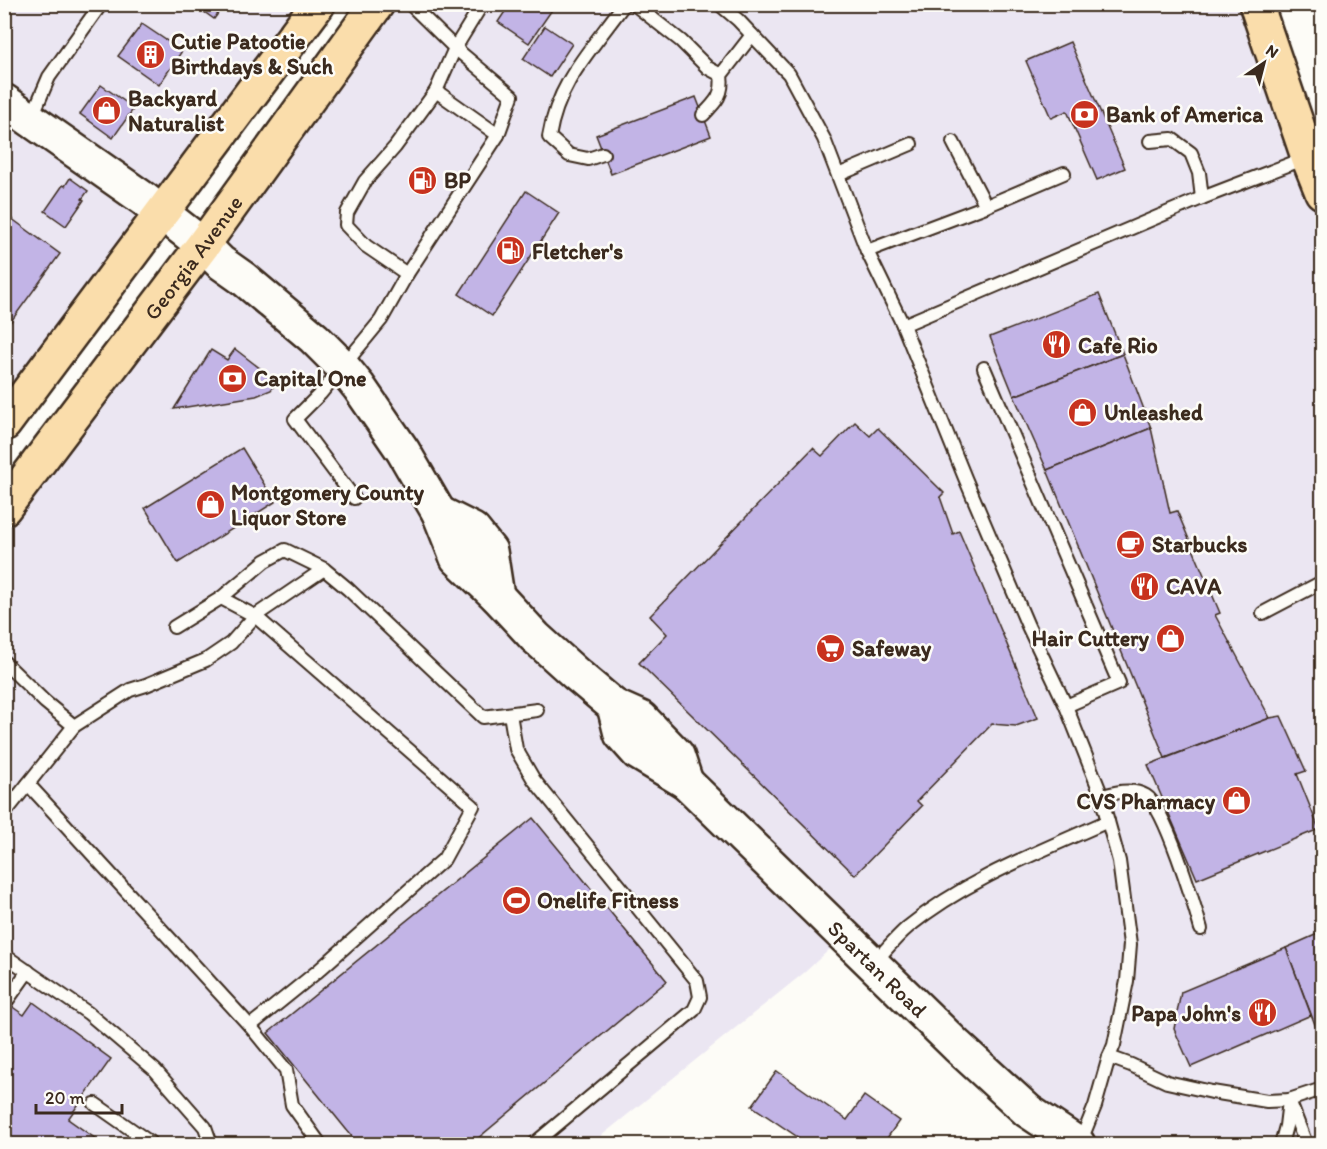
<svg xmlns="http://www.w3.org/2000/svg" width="1327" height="1149" font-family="Itim,sans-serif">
  <rect width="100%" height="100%" fill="#fdfcf7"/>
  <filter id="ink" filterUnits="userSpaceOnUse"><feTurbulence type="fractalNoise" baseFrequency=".0167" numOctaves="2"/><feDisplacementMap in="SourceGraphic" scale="12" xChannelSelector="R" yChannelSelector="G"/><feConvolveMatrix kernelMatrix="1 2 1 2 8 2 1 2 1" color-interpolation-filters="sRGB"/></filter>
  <g filter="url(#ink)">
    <g fill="#ebe6f2">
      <polygon points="5,5 318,5 5,424"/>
      <polygon points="377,5 1256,5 1322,192 1322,1144 1078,1144 844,936 805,972 591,1144 5,1144 4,508"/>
    </g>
    <g fill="#c2b4e6" stroke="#3b2a1e" stroke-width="1.5">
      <polygon points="193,4 225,4 214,19"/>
      <polygon points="510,4 556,4 529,43 498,22"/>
      <polygon points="142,24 182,51 159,85 118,56"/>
      <polygon points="545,26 572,44 550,77 523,59"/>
      <polygon points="1070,42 1125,168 1097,180 1067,111 1051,118 1026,61"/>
      <polygon points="101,85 134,108 113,138 80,114"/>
      <polygon points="696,97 711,136 611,174 596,135"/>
      <polygon points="70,178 88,191 82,199 84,200 66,226 45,211 63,185 65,186"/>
      <polygon points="526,191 559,213 492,316 459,294"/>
      <polygon points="4,213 60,254 4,331"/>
      <polygon points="1099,294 1123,354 1014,396 990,337"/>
      <polygon points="235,349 270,376 274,380 274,386 271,390 256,396 174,409 211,350 227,360"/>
      <polygon points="1123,354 1151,428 1047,470 1014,396"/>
      <polygon points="855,422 870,436 878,428 944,493 940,497 953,534 959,531 1038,718 1016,726 992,724 917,801 922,806 855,875 639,663 667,634 650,616 813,448 822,456"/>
      <polygon points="1151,428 1170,513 1177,511 1220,613 1215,615 1270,718 1165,758 1047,470"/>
      <polygon points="242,448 275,502 178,563 145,508"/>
      <polygon points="1281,716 1306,771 1297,774 1319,829 1197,879 1148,765 1270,718"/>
      <polygon points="533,818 667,981 471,1144 358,1144 268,1033"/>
      <polygon points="1322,932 1322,1043 1286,948"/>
      <polygon points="1286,948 1311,1015 1191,1067 1174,1029 1181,992"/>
      <polygon points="4,1001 24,1015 33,1002 111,1059 68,1119 103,1144 4,1144 4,1040 8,1035 4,1033"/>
      <polygon points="777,1071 847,1120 864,1096 899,1121 885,1141 890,1144 808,1144 752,1106"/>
    </g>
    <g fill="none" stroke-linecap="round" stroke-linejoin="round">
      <defs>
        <g id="lane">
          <polyline points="410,4 455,48 512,96 498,135"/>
          <polyline points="634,4 681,41 708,68 721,75"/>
          <polyline points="719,4 738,20 789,74 824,139 867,251 903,325 965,478 1028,626 1066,706 1099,789 1119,861 1130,944 1127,981 1114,1045 1109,1057 1095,1106 1080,1143"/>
          <path d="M703 115C716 102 724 94 721 75L752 35"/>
          <polyline points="31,119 49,77 101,4"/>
          <polyline points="1150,141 1172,139 1191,153 1199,173 1202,198"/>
          <polyline points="953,142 986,206"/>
          <path d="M603 154 588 159 569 155 549 137C558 81 592 49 624 4"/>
          <polyline points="838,175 911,144"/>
          <polyline points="867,251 986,206 1064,173"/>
          <polyline points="407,274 366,246 346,225 347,213 365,181 395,147 436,91 455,48 482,4"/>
          <polyline points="903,325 1202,198 1306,158"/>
          <polyline points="984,368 1119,683 1066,706"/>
          <polyline points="354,498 295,419 321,393 381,320 407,274 498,135 436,91"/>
          <polyline points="221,598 255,616 473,806 444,859 318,971 250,1026"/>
          <polyline points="1263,613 1322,582"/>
          <polyline points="174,627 221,598 265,561 285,550 324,569 348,589 483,717 537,710"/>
          <polyline points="4,662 45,702 74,726 130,690 146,685 206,660 231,643 255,616 324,569"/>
          <polyline points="510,714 516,749 534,780 697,981 700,997 694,1010 534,1144"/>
          <polyline points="28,784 250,1026 286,1070 292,1105 320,1144"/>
          <path d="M1101 797C1115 792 1132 788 1146 796 1165 807 1194 904 1201 929"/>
          <polyline points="4,814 74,726"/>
          <polyline points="4,955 88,1013 155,1070 205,1127 211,1144"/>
          <path d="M873 964C884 952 895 938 908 927 967 879 1039 852 1108 821"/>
          <polyline points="6,1002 28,971"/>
          <polyline points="1109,1057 1131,1065 1167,1082 1212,1092 1267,1101 1289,1100 1322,1089"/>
          <polyline points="1289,1100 1306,1144"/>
          <polyline points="95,1104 152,1144"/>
          <polyline points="1281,1144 1286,1126 1289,1101"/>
        </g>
        <g id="secondary">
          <polyline points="4,101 144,199 203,245 220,262 244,279 314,338 342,366 359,387 403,451 439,513 457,558 497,596 535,637 576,674 614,706 641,718 677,755 686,782"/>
          <polyline points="439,513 473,530 490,551 497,596"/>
          <path id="s1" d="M614 706 621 734 638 753 686 782 957 1046 1028 1111 1078 1144"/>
        </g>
        <g id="primary">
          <polyline points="1256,4 1308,157 1322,192"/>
          <polyline points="4,424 318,4"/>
          <path id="s2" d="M4 508 203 245 377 4"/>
        </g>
      </defs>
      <use href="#lane" stroke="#3b2a1e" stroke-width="16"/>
      <use href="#secondary" stroke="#3b2a1e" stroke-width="38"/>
      <use href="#primary" stroke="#3b2a1e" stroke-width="38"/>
      <use href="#lane" stroke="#fdfcf7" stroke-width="12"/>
      <use href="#secondary" stroke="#fdfcf7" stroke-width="33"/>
      <use href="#primary" stroke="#faddab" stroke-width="33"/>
    </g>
  </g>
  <defs>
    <symbol id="building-disc" viewBox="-11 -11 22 22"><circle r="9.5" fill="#c8321e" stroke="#fdfcf7"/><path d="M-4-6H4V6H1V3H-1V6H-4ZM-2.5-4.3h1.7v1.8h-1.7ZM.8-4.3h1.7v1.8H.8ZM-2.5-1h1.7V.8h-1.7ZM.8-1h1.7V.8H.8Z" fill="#fff"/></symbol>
    <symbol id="shop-disc" viewBox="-11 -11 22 22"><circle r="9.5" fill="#c8321e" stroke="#fdfcf7"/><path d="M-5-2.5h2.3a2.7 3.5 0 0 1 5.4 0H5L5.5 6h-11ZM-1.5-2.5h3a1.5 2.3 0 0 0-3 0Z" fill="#fff"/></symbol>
    <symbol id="bank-disc" viewBox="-11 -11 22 22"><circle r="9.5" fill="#c8321e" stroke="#fdfcf7"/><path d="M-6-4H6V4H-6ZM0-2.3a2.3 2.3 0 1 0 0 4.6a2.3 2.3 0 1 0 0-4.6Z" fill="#fff"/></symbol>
    <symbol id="fuel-disc" viewBox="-11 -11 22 22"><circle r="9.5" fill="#c8321e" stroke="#fdfcf7"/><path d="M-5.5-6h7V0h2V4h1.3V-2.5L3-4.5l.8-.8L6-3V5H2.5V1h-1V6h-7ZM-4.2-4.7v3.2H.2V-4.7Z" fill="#fff"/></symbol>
    <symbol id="restaurant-disc" viewBox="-11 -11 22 22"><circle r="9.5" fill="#c8321e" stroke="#fdfcf7"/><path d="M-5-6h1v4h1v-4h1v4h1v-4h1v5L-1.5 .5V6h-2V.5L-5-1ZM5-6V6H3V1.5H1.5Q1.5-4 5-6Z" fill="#fff"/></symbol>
    <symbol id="cafe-disc" viewBox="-11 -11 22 22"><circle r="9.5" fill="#c8321e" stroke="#fdfcf7"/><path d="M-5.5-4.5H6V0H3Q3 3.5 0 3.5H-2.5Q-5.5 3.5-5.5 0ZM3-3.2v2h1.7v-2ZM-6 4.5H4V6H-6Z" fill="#fff"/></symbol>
    <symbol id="supermarket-disc" viewBox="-11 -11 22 22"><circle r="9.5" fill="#c8321e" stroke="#fdfcf7"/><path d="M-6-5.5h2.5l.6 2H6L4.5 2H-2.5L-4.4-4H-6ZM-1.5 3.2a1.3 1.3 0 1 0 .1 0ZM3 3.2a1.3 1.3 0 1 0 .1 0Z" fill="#fff"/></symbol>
    <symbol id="stadium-disc" viewBox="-11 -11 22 22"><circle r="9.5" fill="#c8321e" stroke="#fdfcf7"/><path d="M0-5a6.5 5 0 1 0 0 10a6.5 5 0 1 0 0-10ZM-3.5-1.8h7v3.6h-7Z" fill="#fff"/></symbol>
  </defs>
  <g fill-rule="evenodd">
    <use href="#building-disc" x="134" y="38" width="33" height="33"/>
    <use href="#shop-disc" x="90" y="94" width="33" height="33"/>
    <use href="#bank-disc" x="1068" y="98" width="33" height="33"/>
    <use href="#fuel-disc" x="406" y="164" width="33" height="33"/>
    <use href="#fuel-disc" x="494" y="234" width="33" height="33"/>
    <use href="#restaurant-disc" x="1040" y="328" width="33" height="33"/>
    <use href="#bank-disc" x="216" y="362" width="33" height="33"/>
    <use href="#shop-disc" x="1066" y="396" width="33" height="33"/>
    <use href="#shop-disc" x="194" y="488" width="33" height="33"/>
    <use href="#cafe-disc" x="1114" y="528" width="33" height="33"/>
    <use href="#restaurant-disc" x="1128" y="570" width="33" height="33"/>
    <use href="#shop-disc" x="1154" y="622" width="33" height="33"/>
    <use href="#supermarket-disc" x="814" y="632" width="33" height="33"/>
    <use href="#shop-disc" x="1220" y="784" width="33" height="33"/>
    <use href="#stadium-disc" x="500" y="884" width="33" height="33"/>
    <use href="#restaurant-disc" x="1246" y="996" width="33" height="33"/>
  </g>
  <g text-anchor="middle" stroke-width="5" stroke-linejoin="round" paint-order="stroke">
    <g font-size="22" font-weight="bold" fill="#3b2a1e" stroke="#fdfcf7" text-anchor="start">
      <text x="171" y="49">Cutie Patootie<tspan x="171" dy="25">Birthdays &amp; Such</tspan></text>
      <text x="128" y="106">Backyard<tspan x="128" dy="25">Naturalist</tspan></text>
      <text x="1106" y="122">Bank of America</text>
      <text x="444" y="188">BP</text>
      <text x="532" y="259">Fletcher's</text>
      <text x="1078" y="353">Cafe Rio</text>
      <text x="254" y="386">Capital One</text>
      <text x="1104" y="420">Unleashed</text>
      <text x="231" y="500">Montgomery County<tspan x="231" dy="25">Liquor Store</tspan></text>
      <text x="1152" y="552">Starbucks</text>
      <text x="1166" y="594">CAVA</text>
      <text x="1149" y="646" text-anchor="end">Hair Cuttery</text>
      <text x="852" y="656">Safeway</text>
      <text x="1215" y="809" text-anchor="end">CVS Pharmacy</text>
      <text x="537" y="908">Onelife Fitness</text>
      <text x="1241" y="1021" text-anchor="end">Papa John's</text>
    </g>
    <g font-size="22" fill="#3b2a1e" stroke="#fdfcf7">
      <text dy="8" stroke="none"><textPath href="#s2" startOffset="314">Georgia Avenue</textPath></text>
      <text dy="8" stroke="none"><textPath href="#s1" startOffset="378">Spartan Road</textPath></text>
    </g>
  </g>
  <rect width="1327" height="1149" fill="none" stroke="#fdfcf7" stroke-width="24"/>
  <rect x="12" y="12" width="1303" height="1125" fill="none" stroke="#3b2a1e" stroke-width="2" filter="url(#ink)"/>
  <g transform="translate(1264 63) rotate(35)" stroke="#fdfcf7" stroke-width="4.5" paint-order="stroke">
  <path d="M0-4.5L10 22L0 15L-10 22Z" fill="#3b2a1e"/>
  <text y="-9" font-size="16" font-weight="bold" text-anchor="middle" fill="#3b2a1e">N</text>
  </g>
  <path d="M36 1104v9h86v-9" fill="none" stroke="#3b2a1e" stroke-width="3"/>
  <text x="45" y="1104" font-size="18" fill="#3b2a1e" stroke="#fdfcf7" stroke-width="4.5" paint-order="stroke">20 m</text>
</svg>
